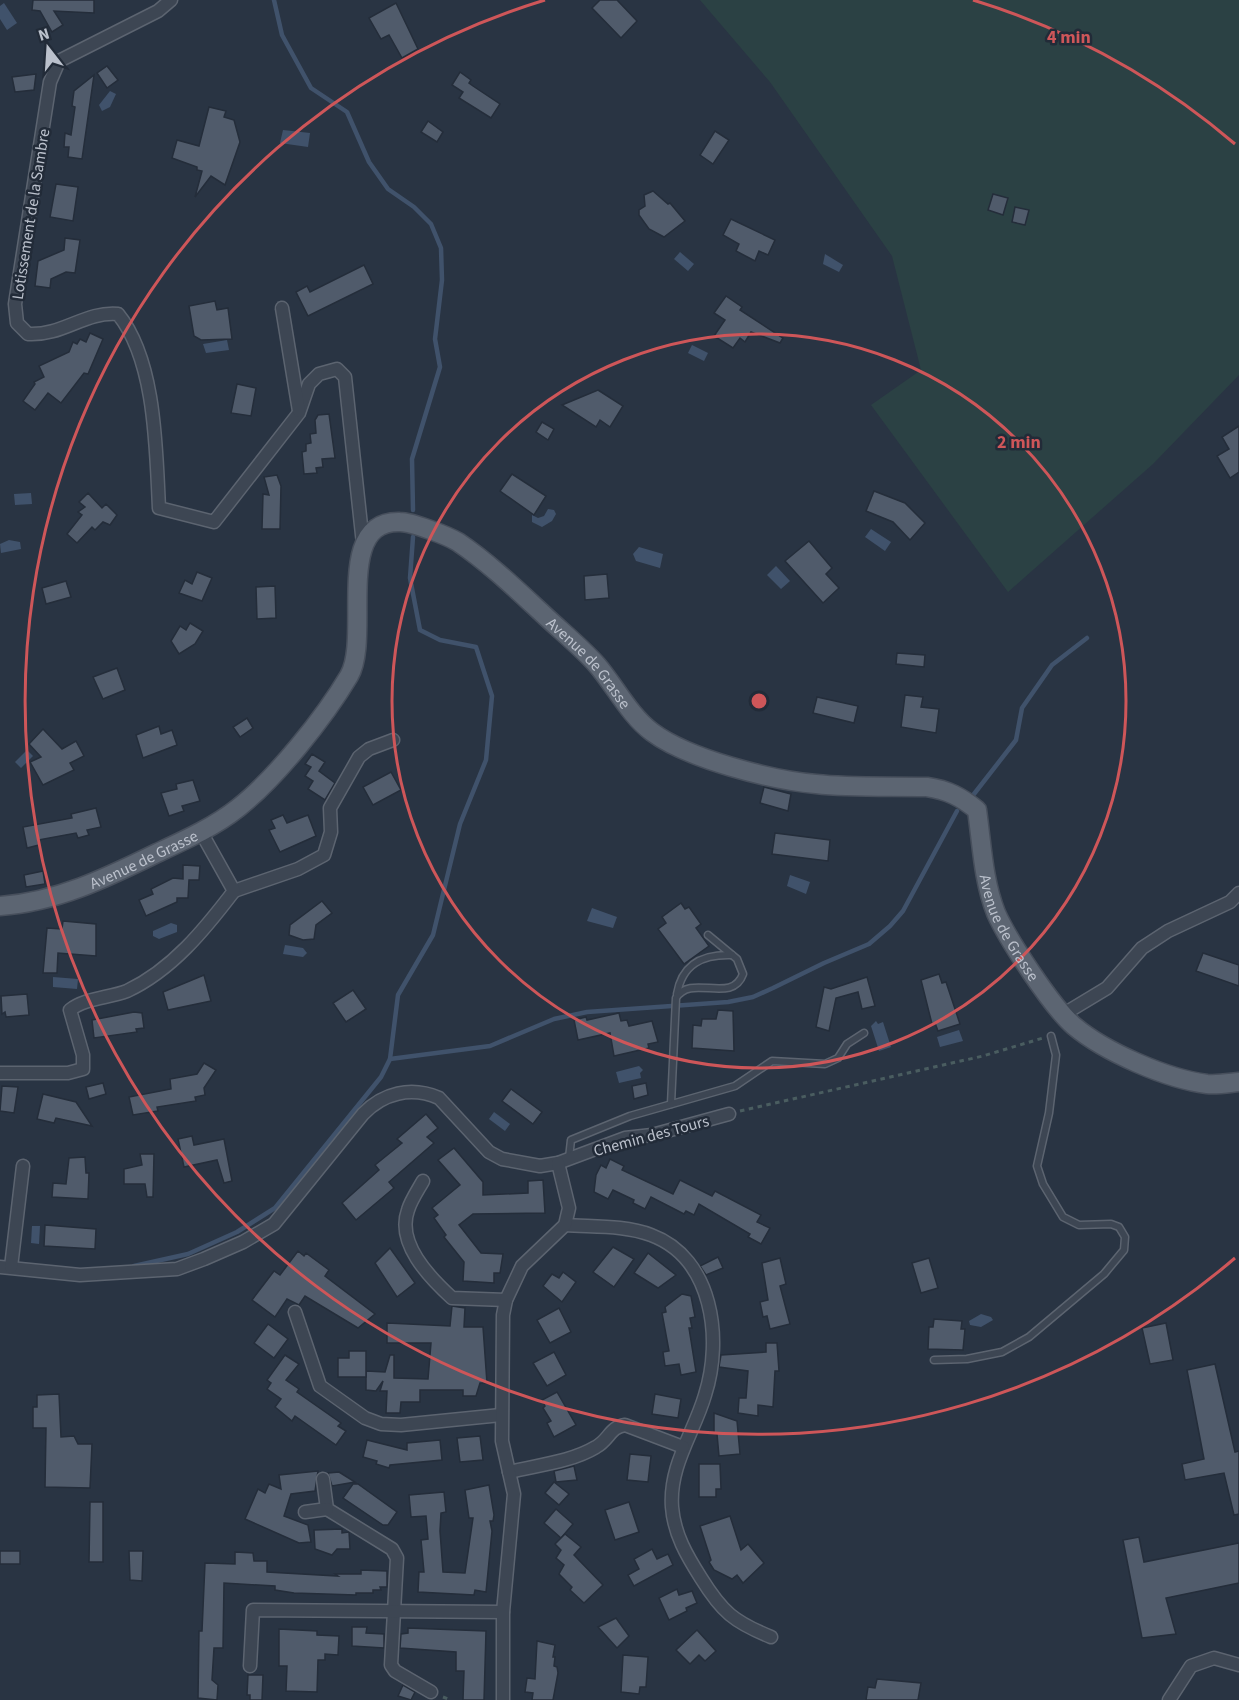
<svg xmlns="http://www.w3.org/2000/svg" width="1239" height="1700" font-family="'Source Sans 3',sans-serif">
  <rect width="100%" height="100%" fill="#293443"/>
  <polygon fill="#2b4144" points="700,0 1239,0 1239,375 1153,464 1008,592 871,405 921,370 892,256 770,82"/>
  <g fill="#40526b">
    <polygon points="4,3 17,23 7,30 0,19 0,6"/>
    <polygon points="110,91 116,94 110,107 102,111 99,105"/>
    <polygon points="283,130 310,133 308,147 280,143"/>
    <polygon points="680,252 694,264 688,271 674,259"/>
    <polygon points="825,254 843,265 839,272 823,264"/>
    <polygon points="227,340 229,350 206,353 203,344"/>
    <polygon points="692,345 708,353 704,361 688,353"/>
    <polygon points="31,493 32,504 15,505 14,494"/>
    <polygon points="548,509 554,510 556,514 552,521 542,527 532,522 532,515 538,518 544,516"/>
    <polygon points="871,529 891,542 885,551 865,537"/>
    <polygon points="9,540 20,542 21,549 1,553 0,544"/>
    <polygon points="639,547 663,554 660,568 636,561 633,554"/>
    <polygon points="776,566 790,581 781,589 767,575"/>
    <polygon points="27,750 33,756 21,768 15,762"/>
    <polygon points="790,875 810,882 806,894 787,886"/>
    <polygon points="592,908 617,917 613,928 587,921"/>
    <polygon points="171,923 177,925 177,932 159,939 153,936 153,931"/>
    <polygon points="285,945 303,948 307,953 303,957 283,954"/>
    <polygon points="53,977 78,979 77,989 53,987"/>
    <polygon points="876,1021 878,1024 883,1022 891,1047 879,1051 871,1026"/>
    <polygon points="959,1030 963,1041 940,1047 937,1037"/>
    <polygon points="639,1066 643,1070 640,1073 641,1078 619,1083 616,1072"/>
    <polygon points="494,1112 510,1124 505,1131 489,1119"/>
    <polygon points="32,1226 40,1226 39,1244 31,1243"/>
    <polygon points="981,1314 991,1317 993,1320 981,1327 970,1325 969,1321"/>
  </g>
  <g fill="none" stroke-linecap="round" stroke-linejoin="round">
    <g stroke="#40526b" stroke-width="4.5">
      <polyline points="274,0 282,35 311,88 347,112 369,162 388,189 414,207 431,224 441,248 442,280 435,339 440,367 412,459 413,510"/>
      <polyline points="974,794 1016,740 1022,708 1052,665 1087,638"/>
      <polyline points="390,1059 490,1046 554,1019 587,1012 728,1002 753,997 773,988 824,963 869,944 890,926 903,911 957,811"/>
      <polyline points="134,1266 188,1254 237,1232 275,1208 381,1077 390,1059 398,995 433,935 460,824 486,760 492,696 476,647 440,640 420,630 410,578 413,537"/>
    </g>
  </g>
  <g fill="#505b6b" stroke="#242d3a" stroke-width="1.5">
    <polygon points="33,0 94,0 94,13 54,11 63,25 52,32 40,11 32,10"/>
    <polygon points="600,0 617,0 637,21 621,38 592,8"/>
    <polygon points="396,3 418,49 402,58 389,35 381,39 369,18"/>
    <polygon points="107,66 118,80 107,88 97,73"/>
    <polygon points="460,72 471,80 469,83 473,86 500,104 491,118 459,98 463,92 452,85"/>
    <polygon points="36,74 34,90 15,92 12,77"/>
    <polygon points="94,75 82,159 68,157 69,147 64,147 65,133 71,135 75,107 72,106 74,91"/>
    <polygon points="209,107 226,111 224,117 234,120 240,142 225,185 211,176 195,197 202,171 197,170 197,167 172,158 177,140 199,146"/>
    <polygon points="428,121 443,132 437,142 421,132"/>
    <polygon points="715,131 729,140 713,164 700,155"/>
    <polygon points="56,184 78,187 73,221 50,217"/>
    <polygon points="653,191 668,204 670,203 685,221 664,237 649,229 639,215 639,210 645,206 644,195"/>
    <polygon points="993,194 1008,198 1003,215 988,210"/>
    <polygon points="1015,207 1029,210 1025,225 1012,222"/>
    <polygon points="731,219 775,240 768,255 759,251 755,261 736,251 739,244 723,235"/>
    <polygon points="65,238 80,240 75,273 66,272 51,279 50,288 35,286 38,261 64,250"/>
    <polygon points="364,265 373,284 308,316 296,292 307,286 310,292"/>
    <polygon points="726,296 742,307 740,310 783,338 780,343 751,332 745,342 740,338 733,348 714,336 725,320 714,313"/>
    <polygon points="215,301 217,310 228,308 232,339 201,340 194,336 189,306"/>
    <polygon points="90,333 103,339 88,374 84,373 61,403 48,393 35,410 23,401 35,384 34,382 44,377 39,366 69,352 73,342 77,344 80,339 86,342"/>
    <polygon points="237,384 256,388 251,416 231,413"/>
    <polygon points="598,390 623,406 610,427 600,420 596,427 562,405"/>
    <polygon points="329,414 335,458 322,459 323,467 316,468 317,473 304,474 302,452 306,451 306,444 311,443 310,434 316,433 315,420 318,415"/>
    <polygon points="542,422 554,429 548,440 536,432"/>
    <polygon points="1239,426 1239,472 1230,478 1217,456 1229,449 1222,437"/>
    <polygon points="512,474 546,496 534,515 500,491"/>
    <polygon points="277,475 281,486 280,529 262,529 263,494 269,495 264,477"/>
    <polygon points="874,491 905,503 925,523 910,540 893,522 866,511"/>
    <polygon points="88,493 102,508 106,504 117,515 110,525 103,522 95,530 92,527 77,543 67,534 82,515 78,512 85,507 79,502"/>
    <polygon points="809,541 832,568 826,574 839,588 823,603 785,561"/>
    <polygon points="197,572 212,578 202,601 179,593 185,580 192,584"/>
    <polygon points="607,574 609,598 585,600 584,576"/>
    <polygon points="66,581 71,597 46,604 42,588"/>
    <polygon points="275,586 276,618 257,619 256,587"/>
    <polygon points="190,623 203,631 195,644 179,654 171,641 180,626 186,630"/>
    <polygon points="897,653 925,655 924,667 896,664"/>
    <polygon points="117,668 125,690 103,699 93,677"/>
    <polygon points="905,695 923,697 921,707 939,709 936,733 901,727"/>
    <polygon points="817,697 858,706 854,723 813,713"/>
    <polygon points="247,718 253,728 240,737 233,727"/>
    <polygon points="159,726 161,734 172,730 177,745 143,758 136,735"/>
    <polygon points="43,729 62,749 76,741 84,756 70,763 74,770 43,785 30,762 41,757 29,744"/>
    <polygon points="312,754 325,762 319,771 335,783 325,800 308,789 313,781 305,776 311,767 305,764"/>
    <polygon points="391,772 401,790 373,805 363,787"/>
    <polygon points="193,780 200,801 182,806 184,811 169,816 161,793 177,789 176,784"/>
    <polygon points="764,787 791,794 788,811 760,803"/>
    <polygon points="96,808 101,827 87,830 89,835 78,838 76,833 38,840 39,845 27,848 23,827 72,818 71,814"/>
    <polygon points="283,815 287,823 308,815 316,836 280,852 269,830 275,828 271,820"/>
    <polygon points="775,833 830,840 828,861 772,854"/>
    <polygon points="183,865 200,866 199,880 189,880 188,898 177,898 177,902 146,916 139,900 153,894 151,889 173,878 183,879"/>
    <polygon points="43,871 45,884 26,887 24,875"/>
    <polygon points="322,901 332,913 316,925 314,939 303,940 289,935 290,925"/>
    <polygon points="681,903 685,909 689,907 701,924 696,928 709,946 684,964 658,929 666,923 662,917"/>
    <polygon points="63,921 96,924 96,956 58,953 57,973 43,973 47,928 62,929"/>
    <polygon points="1203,953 1239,965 1239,986 1196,971"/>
    <polygon points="939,974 942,983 946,982 960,1024 938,1031 935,1023 932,1024 921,980"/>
    <polygon points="204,975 211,1001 168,1010 163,992"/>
    <polygon points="867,977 875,1006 862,1009 858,992 836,998 829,1031 816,1027 824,987 831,989"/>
    <polygon points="353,990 366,1009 346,1022 333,1003"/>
    <polygon points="27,994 29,1015 6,1017 5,1012 2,1014 1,996"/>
    <polygon points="718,1010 733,1011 734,1051 692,1048 693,1025 701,1026 702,1019 716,1019"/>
    <polygon points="134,1012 142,1013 144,1028 136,1029 137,1032 94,1038 92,1020"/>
    <polygon points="619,1013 621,1021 627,1020 629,1026 652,1021 658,1042 648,1044 649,1048 614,1056 610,1033 578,1040 574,1020 586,1017 587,1020"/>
    <polygon points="204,1063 216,1070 204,1088 205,1095 195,1097 196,1101 157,1107 158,1111 133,1115 129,1097 171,1089 170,1079 197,1074"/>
    <polygon points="103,1083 106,1094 89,1099 86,1087"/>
    <polygon points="646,1083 648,1095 634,1099 632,1086"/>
    <polygon points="2,1086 18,1087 14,1113 0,1111"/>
    <polygon points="511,1089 542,1112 533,1124 502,1101"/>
    <polygon points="43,1094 76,1102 92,1126 56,1118 54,1123 37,1119"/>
    <polygon points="426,1114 438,1128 427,1137 434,1143 389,1182 394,1188 356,1220 342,1203 379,1170 375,1165 402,1143 397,1139"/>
    <polygon points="192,1136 194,1145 224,1139 232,1181 224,1183 217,1160 184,1167 178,1139"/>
    <polygon points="454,1148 483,1182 483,1195 528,1193 528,1181 543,1180 545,1213 473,1214 459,1225 481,1253 503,1254 500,1273 494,1273 494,1283 463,1281 464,1262 444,1237 446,1235 434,1218 438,1215 432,1208 460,1185 438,1160"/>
    <polygon points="140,1154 154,1154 153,1197 147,1197 145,1184 124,1184 124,1169 142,1165"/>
    <polygon points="85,1157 86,1173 89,1173 88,1199 52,1197 53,1183 66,1184 69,1158"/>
    <polygon points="610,1159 624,1166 622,1170 673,1194 680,1180 712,1196 715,1191 761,1215 757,1222 770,1228 761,1244 748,1237 750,1234 699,1204 694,1215 686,1211 684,1214 651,1197 645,1209 633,1203 634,1200 613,1190 608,1199 594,1192 596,1175 601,1165 606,1168"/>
    <polygon points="45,1225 96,1229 95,1249 44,1246"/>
    <polygon points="613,1247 634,1259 614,1287 593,1272"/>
    <polygon points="390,1248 415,1283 397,1297 375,1263"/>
    <polygon points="298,1251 304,1256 306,1253 329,1270 325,1276 375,1314 358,1328 305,1296 299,1305 287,1299 275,1317 252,1300 274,1271 280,1275"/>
    <polygon points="648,1253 676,1275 658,1288 634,1273"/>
    <polygon points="718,1257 723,1268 706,1275 700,1266"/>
    <polygon points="780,1258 786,1284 780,1286 790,1324 770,1329 767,1316 763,1317 760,1302 768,1300 762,1263"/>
    <polygon points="929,1258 938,1288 921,1293 912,1263"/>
    <polygon points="563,1272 576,1282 562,1302 543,1286 552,1274 559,1278"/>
    <polygon points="682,1294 691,1296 695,1317 690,1318 692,1328 689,1328 696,1372 681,1375 679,1364 665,1366 663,1352 669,1351 662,1313 666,1312 665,1307"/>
    <polygon points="452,1306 465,1308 464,1327 483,1327 487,1383 480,1383 476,1396 463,1396 463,1390 420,1390 420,1402 401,1402 400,1413 386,1413 387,1391 380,1391 383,1381 376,1391 366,1390 366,1371 385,1372 390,1355 394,1355 394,1378 428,1379 431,1343 387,1343 387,1323 450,1326"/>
    <polygon points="559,1308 571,1332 550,1343 537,1320"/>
    <polygon points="934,1319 962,1321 961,1329 965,1329 963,1350 928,1349 929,1327 933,1327"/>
    <polygon points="1166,1323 1173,1360 1150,1364 1142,1328"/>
    <polygon points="268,1324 288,1339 274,1358 254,1343"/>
    <polygon points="766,1343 777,1343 779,1371 775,1371 773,1407 758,1405 758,1416 738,1413 739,1398 746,1398 748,1371 719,1367 721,1355 766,1352"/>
    <polygon points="349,1351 366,1351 366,1377 338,1377 338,1358 349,1358"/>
    <polygon points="554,1352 566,1375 547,1386 533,1363"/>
    <polygon points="285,1355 299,1364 286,1380 299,1389 297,1392 341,1423 338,1426 346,1431 336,1445 295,1416 292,1421 275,1407 281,1399 267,1389 271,1383 267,1380"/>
    <polygon points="1215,1364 1235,1452 1239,1451 1239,1514 1234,1515 1224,1473 1185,1480 1182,1464 1204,1459 1187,1370"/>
    <polygon points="557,1392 576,1425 554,1437 547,1423 551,1421 543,1408 545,1406 542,1400"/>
    <polygon points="59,1394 61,1437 74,1436 78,1444 92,1444 90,1488 45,1487 46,1428 33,1428 33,1407 37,1407 37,1395"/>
    <polygon points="655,1394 681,1399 678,1418 652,1414"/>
    <polygon points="714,1413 737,1421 740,1454 719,1456 717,1434 714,1433"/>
    <polygon points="480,1436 483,1460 460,1462 457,1438"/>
    <polygon points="367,1440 407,1450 407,1443 440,1440 442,1460 390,1465 389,1468 376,1464 377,1461 363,1457"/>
    <polygon points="630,1454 651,1456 648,1482 627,1480"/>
    <polygon points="699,1464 720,1464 721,1489 716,1489 716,1497 699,1497"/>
    <polygon points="574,1466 577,1480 556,1482 554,1471"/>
    <polygon points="318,1471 315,1491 291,1494 284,1516 308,1525 311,1542 299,1543 245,1519 258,1489 265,1493 269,1484 281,1489 279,1475"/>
    <polygon points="339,1472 355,1482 332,1486 328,1473"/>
    <polygon points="554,1482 569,1494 559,1505 545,1493"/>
    <polygon points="353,1484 358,1484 397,1512 388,1525 383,1525 343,1498"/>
    <polygon points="489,1485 494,1515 493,1521 490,1521 492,1531 486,1592 475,1590 474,1595 418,1592 419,1572 424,1572 421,1540 428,1539 426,1516 411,1517 409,1495 444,1492 446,1512 441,1513 440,1531 443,1572 465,1573 473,1518 469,1518 465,1490"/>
    <polygon points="90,1502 103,1502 103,1562 89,1562"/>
    <polygon points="629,1502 639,1532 615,1540 605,1510"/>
    <polygon points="556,1509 573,1524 561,1538 544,1523"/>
    <polygon points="730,1516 741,1550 748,1544 764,1563 743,1583 737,1575 732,1579 714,1570 709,1562 711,1560 700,1526"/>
    <polygon points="342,1529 342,1533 349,1532 350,1549 337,1549 332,1555 315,1549 314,1530"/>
    <polygon points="565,1534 581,1547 574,1555 603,1585 584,1603 570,1590 572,1587 559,1574 564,1565 556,1558 561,1550 555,1544"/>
    <polygon points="1139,1537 1144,1562 1239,1543 1239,1583 1166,1598 1176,1634 1142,1638 1123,1540"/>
    <polygon points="652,1549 657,1559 668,1554 673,1565 634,1586 628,1575 639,1569 634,1559"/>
    <rect x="0" y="1551" width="20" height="13"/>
    <polygon points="129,1551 143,1551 142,1581 130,1580"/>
    <polygon points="235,1552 253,1553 254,1561 267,1561 267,1572 338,1576 335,1574 361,1574 361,1570 387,1571 387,1587 380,1587 381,1590 373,1590 373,1593 356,1593 356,1595 294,1593 275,1590 275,1586 224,1583 223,1648 214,1648 212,1680 218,1685 217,1700 198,1698 199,1631 202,1631 205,1563 235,1564"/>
    <polygon points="677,1589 679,1595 692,1591 697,1603 686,1608 687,1611 669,1620 659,1598"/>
    <polygon points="616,1618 629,1636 617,1648 598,1627"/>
    <polygon points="352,1627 367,1627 366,1633 384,1634 384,1648 352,1646"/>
    <polygon points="408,1628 486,1631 484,1700 463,1700 464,1671 456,1671 456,1652 400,1648 401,1634 408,1633"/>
    <polygon points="279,1629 317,1631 317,1635 339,1636 338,1655 325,1654 325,1660 318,1660 317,1692 286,1691 287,1666 279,1666"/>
    <polygon points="697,1630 716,1651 705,1661 699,1655 690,1664 676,1650"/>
    <polygon points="537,1641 555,1645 553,1657 555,1657 554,1666 557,1667 558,1673 553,1700 532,1700 533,1693 525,1692 527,1678 535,1679"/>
    <polygon points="623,1655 648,1657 646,1687 640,1687 639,1694 621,1692"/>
    <polygon points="248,1675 263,1675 262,1700 250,1700 250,1695 247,1695"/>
    <polygon points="877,1679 921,1683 918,1700 866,1700 868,1687 875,1688"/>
    <polygon points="403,1685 415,1692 411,1700 398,1696"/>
  </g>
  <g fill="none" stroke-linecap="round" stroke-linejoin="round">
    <defs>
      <g id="lane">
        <path d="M677 994C682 964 702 954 732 955"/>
        <path d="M671 1104 676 998C691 973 732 1005 743 974L737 959 708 935"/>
        <polyline points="569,1158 571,1140 630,1116 735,1086 772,1061 825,1064 838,1058 847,1044 864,1033"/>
        <polyline points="934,1360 967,1359 1002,1352 1029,1337 1104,1274 1124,1250 1125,1237 1119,1227 1111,1224 1079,1225 1063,1217 1043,1184 1037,1166 1049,1113 1056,1055 1051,1036"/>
      </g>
      <g id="street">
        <path d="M171 0 158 11 59 61 50 82 15 304 17 323 28 334C63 336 85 311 118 314 156 361 156 450 159 508L214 522 299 413 309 384 319 374 337 369 345 377 363 544"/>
        <polyline points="282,308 299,411"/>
        <polyline points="234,891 298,869 324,855 331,832 330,808 359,757 369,749 393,740"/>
        <polyline points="1064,1014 1107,988 1142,948 1168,931 1230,902 1239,893"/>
        <path d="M0 1073H68L83 1069V1055L70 1010C85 998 109 998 127 991 172 970 205 929 234 891L201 832"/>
        <path d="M423 1181C418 1190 411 1200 408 1210 396 1243 429 1277 452 1298L506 1300"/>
        <path d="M565 1225C593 1227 625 1225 651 1235 713 1258 723 1339 705 1395 694 1433 669 1465 672 1507 674 1534 687 1556 701 1578 722 1612 734 1622 771 1637"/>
        <path d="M0 1267 80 1275 177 1269 204 1259 243 1242 274 1224 363 1114C383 1093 411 1086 439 1098L489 1152 502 1159 540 1166 558 1163 625 1138 652 1135 729 1114"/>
        <polyline points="11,1267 23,1166"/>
        <polyline points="295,1312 320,1386 365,1418 381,1424 401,1425 501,1415"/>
        <path d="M509 1472C538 1465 571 1462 596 1447 609 1440 610 1427 625 1425L683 1447"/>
        <polyline points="323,1479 327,1509 392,1549 397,1558 391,1665 395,1671 431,1692"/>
        <polyline points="305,1512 327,1509"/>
        <polyline points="250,1666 253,1610 503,1612"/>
        <polyline points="503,1700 503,1612 514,1494 502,1441 503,1315 506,1300 522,1266 565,1225 569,1208 558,1163"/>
        <polyline points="1169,1700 1191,1666 1214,1658 1239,1665"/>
      </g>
      <g id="primary">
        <path id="s1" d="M0 906C57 902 106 878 157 853 185 840 214 827 238 808 276 778 324 718 349 676 372 637 332 520 400 522 412 522 448 536 458 542 489 563 516 589 543 614 561 631 581 647 597 665 615 686 630 716 652 732 688 759 771 780 816 784 852 788 891 786 927 787 948 790 961 797 977 810 982 845 983 880 996 913 1008 940 1052 1007 1074 1026 1105 1052 1167 1079 1207 1084 1217 1085 1229 1083 1239 1082"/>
      </g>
    </defs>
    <use href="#lane" stroke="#5c6470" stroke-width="9"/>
    <use href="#street" stroke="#5c6470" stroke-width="15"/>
    <use href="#primary" stroke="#474f5c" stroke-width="21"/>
    <g stroke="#4a5d60" stroke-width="3" stroke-dasharray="4.5 4.5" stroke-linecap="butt">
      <polyline points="740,1111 983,1056 1043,1038"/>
      <polyline points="443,1697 451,1700"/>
    </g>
    <use href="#lane" stroke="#3d4653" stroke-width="6"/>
    <use href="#street" stroke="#3d4653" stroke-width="12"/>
    <use href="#primary" stroke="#5c6572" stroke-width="18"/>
  </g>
  <g fill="none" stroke="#ce5659" stroke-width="3">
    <circle cx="759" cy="701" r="367"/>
    <path d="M1235 1258A733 733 0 1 1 545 0M973 0A733 733 0 0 1 1235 144"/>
  </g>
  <g text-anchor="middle" stroke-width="5" stroke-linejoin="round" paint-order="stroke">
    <g font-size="16" fill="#bbc1cc" stroke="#222b38">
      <text transform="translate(30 214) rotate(-81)" y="6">Lotissement de la Sambre</text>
      <text dy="6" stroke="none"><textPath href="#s1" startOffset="852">Avenue de Grasse</textPath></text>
      <text dy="6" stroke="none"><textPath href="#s1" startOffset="152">Avenue de Grasse</textPath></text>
      <text dy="6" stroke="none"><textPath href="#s1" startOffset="1410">Avenue de Grasse</textPath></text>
      <text transform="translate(651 1135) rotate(-15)" y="6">Chemin des Tours</text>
    </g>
  </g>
  <circle cx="759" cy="701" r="9" fill="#ce5659" stroke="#222b38" stroke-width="3"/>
  <g font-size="18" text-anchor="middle" font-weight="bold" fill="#ce5659" stroke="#222b38" stroke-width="5" stroke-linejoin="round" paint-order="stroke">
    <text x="1069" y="43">4 min</text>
    <text x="1019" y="448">2 min</text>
  </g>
  <g transform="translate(48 48) rotate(343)" stroke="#222b38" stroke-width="4.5" paint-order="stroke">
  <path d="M0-4.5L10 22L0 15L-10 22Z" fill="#bbc1cc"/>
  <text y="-9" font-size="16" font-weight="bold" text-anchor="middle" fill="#bbc1cc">N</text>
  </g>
</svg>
